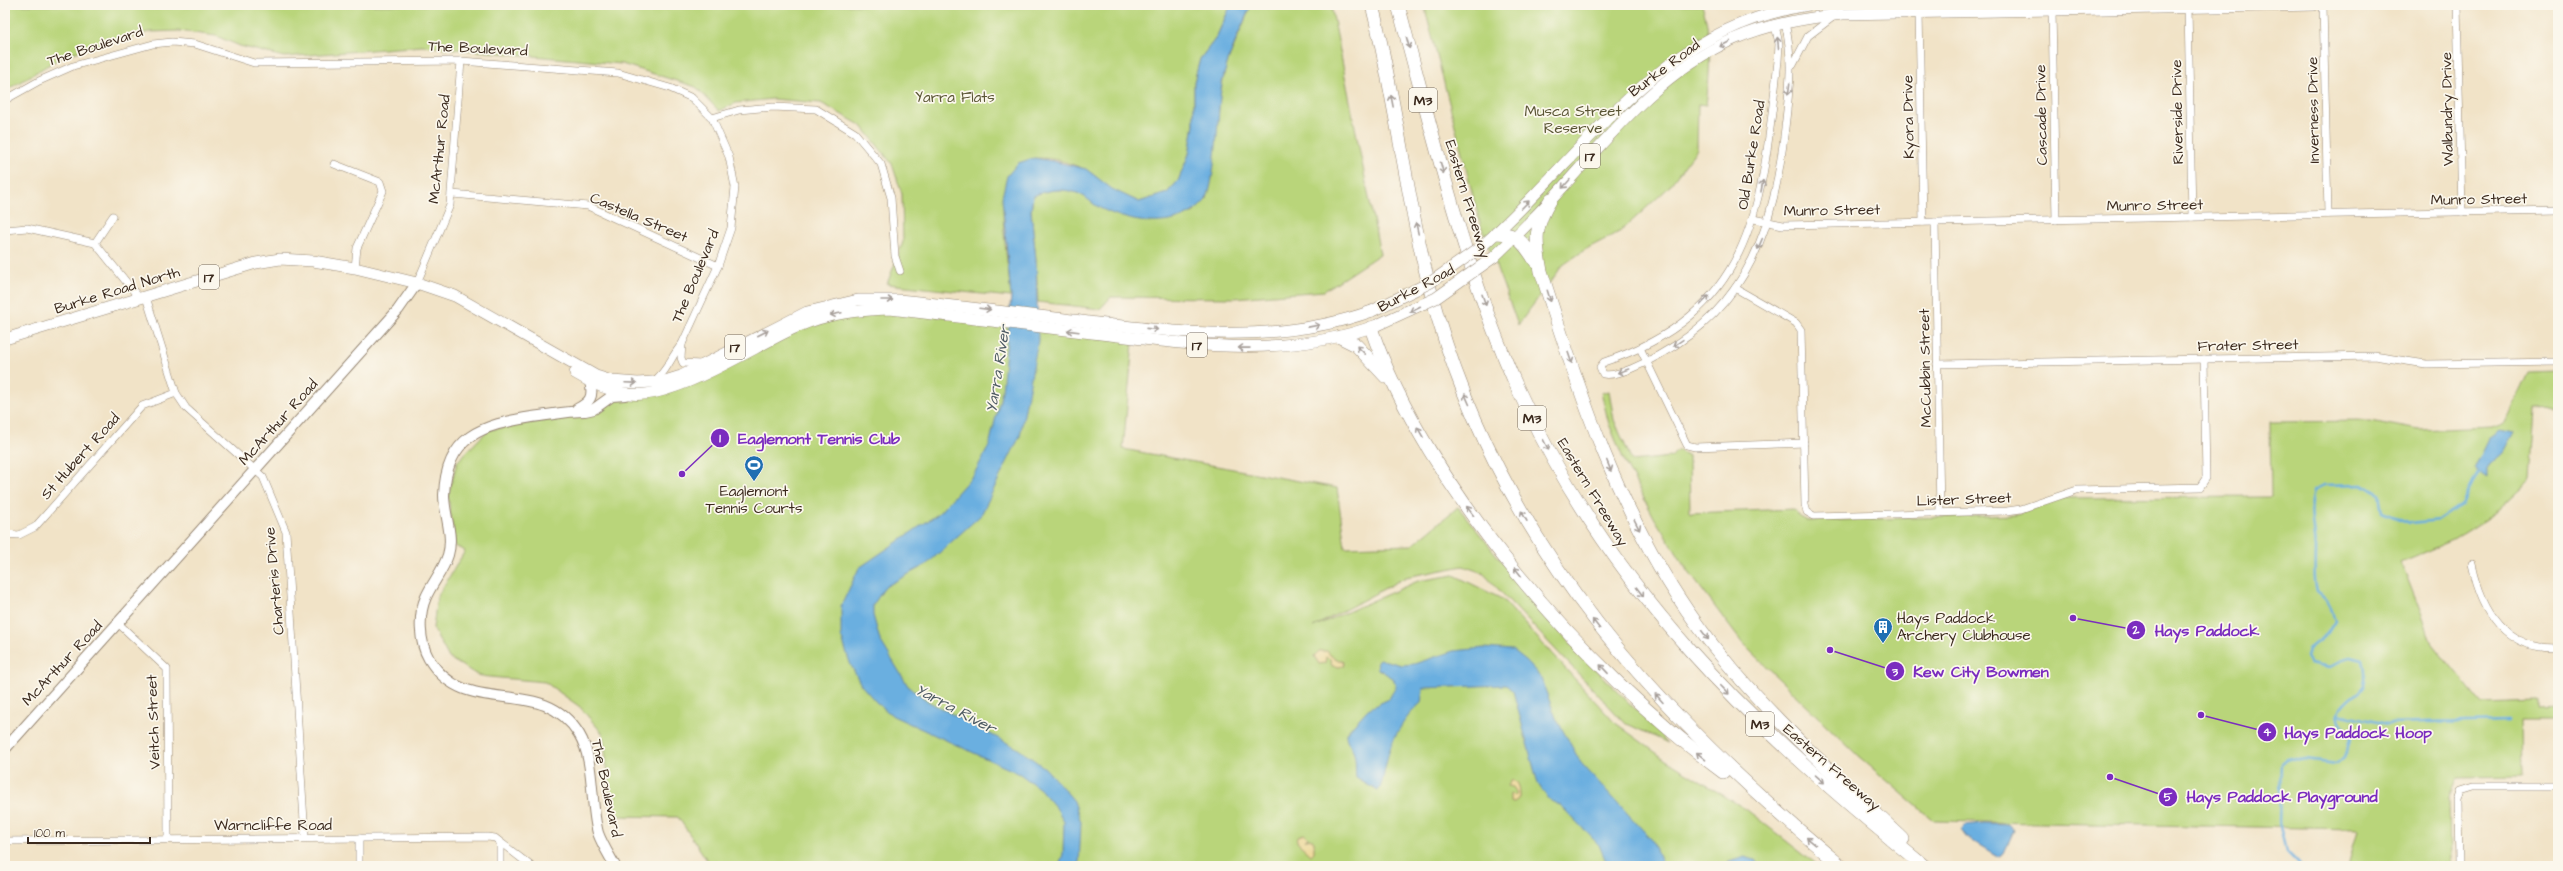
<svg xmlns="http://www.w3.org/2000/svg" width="2563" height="871" font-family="'Architects Daughter',sans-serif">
  <rect width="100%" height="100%" fill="#fbf7ec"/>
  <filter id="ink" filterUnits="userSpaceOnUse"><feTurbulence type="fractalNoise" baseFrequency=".025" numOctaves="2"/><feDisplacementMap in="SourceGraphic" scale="8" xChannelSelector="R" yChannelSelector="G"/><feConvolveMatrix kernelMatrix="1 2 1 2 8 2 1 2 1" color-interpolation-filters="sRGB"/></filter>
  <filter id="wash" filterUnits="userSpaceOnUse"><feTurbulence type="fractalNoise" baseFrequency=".012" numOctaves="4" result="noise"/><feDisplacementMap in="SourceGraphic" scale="16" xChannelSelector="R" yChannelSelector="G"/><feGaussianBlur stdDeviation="0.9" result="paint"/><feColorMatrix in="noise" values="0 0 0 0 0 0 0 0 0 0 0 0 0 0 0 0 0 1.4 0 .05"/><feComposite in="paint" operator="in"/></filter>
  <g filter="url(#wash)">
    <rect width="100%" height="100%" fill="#f1e3c7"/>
    <g fill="#b9d57a" stroke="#7a804c">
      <path d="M5 5H1231L1216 38 1200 59 1194 82V125L1189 154 1178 181 1167 193 1139 202C1130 197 1119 194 1111 189 1102 183 1094 173 1084 169 975 123 1006 233 1011 297L887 284 903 242 902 194 892 164 862 126 821 103 772 99 736 103 719 111 696 87 622 64 422 46 284 57 240 46 216 36 179 31 149 32 65 55 5 91Z"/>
      <path d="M1251 5H1331L1380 254 1324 291 1234 298 1111 297 1100 309 1038 302 1036 259 1031 211 1033 195C1055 187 1078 187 1095 205L1193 213 1207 199 1216 142 1220 95 1226 66Z"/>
      <path d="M1424 5H1702C1713 39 1710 70 1706 105L1698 104 1697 149 1668 188 1621 231 1586 249 1563 265 1518 325 1480 223Z"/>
      <polygon points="867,310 1134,332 1123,449 1337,488 1345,547 1412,545 1458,507 1553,625 1668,743 1625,723 1483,573 1463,566 1406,577 1313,627 1418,581 1454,575 1502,599 1614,722 1666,760 1747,810 1818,866 711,866 678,817 613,816 603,734 580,707 545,682 479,676 449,658 433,628 437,597 465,551 455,546 448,496 457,462 488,430 597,412 625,393 676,386 811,322"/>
      <polygon points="2558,371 2558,408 2536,409 2531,479 2490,517 2453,540 2401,562 2433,644 2482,704 2538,702 2538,710 2558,709 2558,720 2521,720 2522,777 2457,778 2449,796 2450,866 2348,866 2358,829 1934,821 1857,755 1743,644 1688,571 1655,519 1625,463 1609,424 1601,393 1609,391 1614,420 1632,461 1671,457 1678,450 1689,456 1690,513 1794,509 1800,517 1808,521 2017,515 2058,498 2271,497 2270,422 2370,421 2419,430 2492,427 2505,422 2528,372"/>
    </g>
    <g fill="#eeda9e" stroke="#94825e">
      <polygon points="1319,651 1327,651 1331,656 1343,662 1344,665 1340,667 1332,666 1330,659 1326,657 1325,663 1319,664 1314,656"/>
      <path d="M1512 779C1520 782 1520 790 1520 798L1514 802 1510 801V794L1515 795 1517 793 1513 787 1508 786Z"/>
      <polygon points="1304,834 1308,837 1305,841 1310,838 1314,841 1314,852 1311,855 1297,842 1298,836"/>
    </g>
    <g fill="#6bafe0" stroke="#536c7f">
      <path d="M1231 5H1251C1239 34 1223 65 1220 97 1218 116 1215 189 1205 201 1179 231 1135 225 1102 209 1091 204 1086 195 1074 192 1059 188 1047 190 1033 196L1031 211 1036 259 1038 341 1020 436 981 515 927 564 885 587 873 605V615L880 640 908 686 929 702 1017 748 1045 768 1063 788 1074 801 1081 822 1079 866H1059L1063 854 1064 821 1057 809 1040 789 1020 774 893 716 877 703 861 685 850 663 841 636V606L859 568 938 514 974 474 989 446 1002 391 1011 297 1002 197 1007 176 1018 163 1034 158 1053 161 1086 169 1112 189 1139 202 1167 193 1178 181 1189 154 1194 125V82L1200 59 1216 38Z"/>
      <polygon points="2500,430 2514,433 2503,453 2486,468 2486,477 2474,469 2489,438"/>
      <path d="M1484 648 1512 650 1527 662 1540 676 1556 718 1581 763 1652 840 1663 866H1608L1599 845 1561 806 1549 800 1538 784 1513 691 1506 685 1423 688 1421 703C1404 717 1390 741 1386 764 1384 772 1383 780 1380 788L1378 791 1356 778C1355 771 1356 765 1355 758 1354 748 1345 742 1346 733L1368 709 1389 699 1396 686 1393 678 1378 669 1377 661 1379 659 1402 665 1414 664 1453 651Z"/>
      <polygon points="1983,823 2009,824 2014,830 2004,853 1999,857 1966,837 1961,830 1965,825"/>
      <polygon points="1744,857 1755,860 1759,866 1717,866"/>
    </g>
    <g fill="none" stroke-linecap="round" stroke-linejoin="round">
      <g stroke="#6bafe0" stroke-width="2.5">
        <polyline points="2338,713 2387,724 2509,721"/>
        <path d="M2301 866 2286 851 2279 824 2281 764 2288 758 2336 764C2346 757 2349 750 2351 738L2340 721 2338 713C2353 686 2372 700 2363 659L2351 656 2330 667 2310 663 2306 656 2308 649 2327 634 2335 621C2332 608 2328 600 2317 592 2313 577 2315 563 2315 548 2314 528 2308 510 2314 490L2324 485 2363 484 2379 494 2382 512 2410 523 2440 520 2462 505 2480 469"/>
      </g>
    </g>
  </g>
  <g filter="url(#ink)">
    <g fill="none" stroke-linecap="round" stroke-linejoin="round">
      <defs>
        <g id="street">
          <polyline points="1773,5 1776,12"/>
          <polyline points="2323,5 2328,214"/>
          <polyline points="2457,5 2462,212"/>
          <polyline points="2188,7 2192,217"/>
          <polyline points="2052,10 2056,220"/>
          <polyline points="1919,12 1923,222"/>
          <path d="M1775 25 1779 44 1778 61C1762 199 1758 311 1604 362L1600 367 1603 374C1616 378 1647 362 1659 355 1751 304 1774 225 1785 128 1789 92 1794 59 1785 23"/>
          <polyline points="1793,65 1808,36 1833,17"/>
          <polyline points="5,100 39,81 73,66 153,44 172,42 195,44 254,63 461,61 618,73 670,88 692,98 712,118 729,157 735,187 731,228 718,266 682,344 681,358 683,363 700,364"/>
          <polyline points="712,118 739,110 773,107 816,109 855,133 881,164 891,198 895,256 900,271"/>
          <polyline points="334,164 380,182 383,191 357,248 355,268"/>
          <polyline points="452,194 588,206 718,266"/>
          <polyline points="1754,219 1783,225 2558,210"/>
          <polyline points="1935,222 1940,513"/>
          <polyline points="5,230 27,228 95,243 140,299"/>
          <polyline points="95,243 113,216"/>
          <polyline points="417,283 450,205 461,61"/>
          <polyline points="1735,288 1796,323 1801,330 1805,505 1807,512 1814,516 2007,511 2021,509 2077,490 2200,487 2206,478 2204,359"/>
          <polyline points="146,297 176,393 186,408 263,477 286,532 305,837"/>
          <polyline points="1640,348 1687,445 1695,447 1804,443"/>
          <polyline points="1937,364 2374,356 2426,364 2558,362"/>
          <path d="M654 381C668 371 671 356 682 344"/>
          <polyline points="5,534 19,535 35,527 142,406 176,393"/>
          <path d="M2472 564C2482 611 2505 650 2558 648"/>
          <polyline points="119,624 167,669 168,838"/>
          <polyline points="5,841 488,837 495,838 531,866"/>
          <polyline points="500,843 500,866"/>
          <polyline points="359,866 359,838"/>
          <polyline points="2459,866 2458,800 2461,790 2474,786 2558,786"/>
        </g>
        <g id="secondary">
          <path d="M577 409C590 402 594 397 590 382"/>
          <polyline points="5,749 398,310 417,283"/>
          <path d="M615 866C609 855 602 844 598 833 590 803 595 760 579 734 541 672 467 722 429 659 419 642 418 615 426 597 432 583 443 571 448 555 454 535 444 515 444 495 446 436 482 425 532 417 550 415 567 411 585 411L594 409 612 396 625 395"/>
        </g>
        <g id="primary">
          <path d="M1481 247C1587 153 1656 29 1808 5"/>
          <path d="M1494 257C1514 238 1533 219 1552 199 1606 140 1658 72 1734 39 1769 24 1806 18 1843 14L2314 5"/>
          <path d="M5 339 256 263 280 259 313 261 355 268 417 283 455 296 596 376 612 381 638 383 665 381 681 376 807 312 858 300H898C959 306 1020 314 1081 321 1178 333 1278 345 1372 311"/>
          <path d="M575 373C591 383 610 391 629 394 675 400 755 345 799 326 828 313 859 310 890 309 958 317 1025 325 1092 333 1188 344 1284 360 1377 325"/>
        </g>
        <g id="highway">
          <path d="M1372 5C1398 108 1408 216 1438 318 1508 553 1658 713 1841 866"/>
          <path d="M1398 5C1433 133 1463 266 1517 387 1608 590 1754 729 1924 866"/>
          <path d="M1551 199C1534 226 1535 240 1541 271 1579 393 1620 518 1696 623 1754 704 1831 771 1903 839"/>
          <path d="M1497 233C1518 233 1526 246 1536 262"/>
          <path d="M1371 328C1426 489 1587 672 1723 772"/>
          <polyline points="1340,337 1356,345 1386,377"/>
        </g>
      </defs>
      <use href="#street" stroke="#968672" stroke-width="8"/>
      <use href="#secondary" stroke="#968672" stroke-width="12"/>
      <use href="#primary" stroke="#968672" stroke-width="12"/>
      <use href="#highway" stroke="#968672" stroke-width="14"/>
      <use href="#street" stroke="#fff" stroke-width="7"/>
      <use href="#secondary" stroke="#fff" stroke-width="10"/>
      <use href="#primary" stroke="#fff" stroke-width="11"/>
      <use href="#highway" stroke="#fff" stroke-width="13"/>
      <defs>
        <g id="primary-bridge">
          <polyline points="1372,311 1431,282 1481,247"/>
          <polyline points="1377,325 1436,298 1494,257"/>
        </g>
      </defs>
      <use href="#primary-bridge" stroke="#968672" stroke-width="12" stroke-linecap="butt"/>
      <use href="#primary-bridge" stroke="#fff" stroke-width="11"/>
    </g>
    <defs><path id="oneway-shaft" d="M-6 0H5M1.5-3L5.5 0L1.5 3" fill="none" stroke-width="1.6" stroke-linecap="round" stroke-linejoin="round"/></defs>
    <g stroke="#a79f9a">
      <use href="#oneway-shaft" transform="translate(1408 43) rotate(75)"/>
      <use href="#oneway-shaft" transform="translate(1778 43) rotate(-96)"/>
      <use href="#oneway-shaft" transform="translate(1725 44) rotate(153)"/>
      <use href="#oneway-shaft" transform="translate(1789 89) rotate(97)"/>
      <use href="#oneway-shaft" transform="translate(1392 101) rotate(-101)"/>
      <use href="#oneway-shaft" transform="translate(1442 168) rotate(75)"/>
      <use href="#oneway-shaft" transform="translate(1566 184) rotate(132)"/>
      <use href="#oneway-shaft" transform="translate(1762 186) rotate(-80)"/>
      <use href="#oneway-shaft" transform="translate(1525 205) rotate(-45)"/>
      <use href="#oneway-shaft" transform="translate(1417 228) rotate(-102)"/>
      <use href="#oneway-shaft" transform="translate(1760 244) rotate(113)"/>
      <use href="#oneway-shaft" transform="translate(1549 296) rotate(73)"/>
      <use href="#oneway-shaft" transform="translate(887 300)"/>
      <use href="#oneway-shaft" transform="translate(1484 300) rotate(71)"/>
      <use href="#oneway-shaft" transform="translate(1705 300) rotate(-47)"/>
      <use href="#oneway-shaft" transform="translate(985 309) rotate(7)"/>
      <use href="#oneway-shaft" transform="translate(1415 309) rotate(153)"/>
      <use href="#oneway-shaft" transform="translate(836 314) rotate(168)"/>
      <use href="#oneway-shaft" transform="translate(1314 326) rotate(-11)"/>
      <use href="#oneway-shaft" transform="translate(1152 329) rotate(6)"/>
      <use href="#oneway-shaft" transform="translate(1073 331) rotate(-173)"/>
      <use href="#oneway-shaft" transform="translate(763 333) rotate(-27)"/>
      <use href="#oneway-shaft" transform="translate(1678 343) rotate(146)"/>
      <use href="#oneway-shaft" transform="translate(1244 348) rotate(-179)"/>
      <use href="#oneway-shaft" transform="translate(1361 350) rotate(-136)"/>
      <use href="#oneway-shaft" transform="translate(1570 358) rotate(71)"/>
      <use href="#oneway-shaft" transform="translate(1623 371) rotate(161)"/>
      <use href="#oneway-shaft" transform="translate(631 383) rotate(2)"/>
      <use href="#oneway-shaft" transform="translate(1467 399) rotate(-114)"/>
      <use href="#oneway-shaft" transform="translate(1420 432) rotate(-120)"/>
      <use href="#oneway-shaft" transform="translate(1546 445) rotate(63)"/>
      <use href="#oneway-shaft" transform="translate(1609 466) rotate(68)"/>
      <use href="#oneway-shaft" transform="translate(1470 511) rotate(-127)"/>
      <use href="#oneway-shaft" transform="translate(1524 516) rotate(-119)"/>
      <use href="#oneway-shaft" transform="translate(1637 525) rotate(63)"/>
      <use href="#oneway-shaft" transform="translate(1518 572) rotate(-129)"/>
      <use href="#oneway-shaft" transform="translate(1640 592) rotate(53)"/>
      <use href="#oneway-shaft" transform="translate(1596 624) rotate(-128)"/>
      <use href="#oneway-shaft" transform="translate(1705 635) rotate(53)"/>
      <use href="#oneway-shaft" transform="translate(1604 669) rotate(-133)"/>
      <use href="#oneway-shaft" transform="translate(1725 690) rotate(46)"/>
      <use href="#oneway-shaft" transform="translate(1659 698) rotate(-132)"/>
      <use href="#oneway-shaft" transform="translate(1701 756) rotate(-140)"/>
      <use href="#oneway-shaft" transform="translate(1820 779) rotate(41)"/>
      <use href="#oneway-shaft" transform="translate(1811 841) rotate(-140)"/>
    </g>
  </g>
  <defs>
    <symbol id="stadium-pin" viewBox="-11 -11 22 30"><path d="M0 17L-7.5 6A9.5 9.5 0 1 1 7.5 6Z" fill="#1f6fb2" stroke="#fbf7ec"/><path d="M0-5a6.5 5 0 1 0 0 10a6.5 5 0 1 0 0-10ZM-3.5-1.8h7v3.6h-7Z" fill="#fff"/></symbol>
    <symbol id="building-pin" viewBox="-11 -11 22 30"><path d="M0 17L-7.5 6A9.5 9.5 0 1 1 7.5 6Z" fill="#1f6fb2" stroke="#fbf7ec"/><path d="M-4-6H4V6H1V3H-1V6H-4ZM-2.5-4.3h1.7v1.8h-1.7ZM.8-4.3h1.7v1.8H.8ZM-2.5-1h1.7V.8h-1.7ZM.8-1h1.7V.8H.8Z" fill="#fff"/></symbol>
  </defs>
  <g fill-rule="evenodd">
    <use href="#stadium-pin" x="743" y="454" width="22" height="30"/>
    <use href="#building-pin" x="1872" y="616" width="22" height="30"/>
  </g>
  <g text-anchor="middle" stroke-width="3.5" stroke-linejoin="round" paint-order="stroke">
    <g fill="#fbf7ec" stroke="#75685c" stroke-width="1">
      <rect x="1409" y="88" width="28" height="24" rx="3"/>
      <rect x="1580" y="144" width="20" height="24" rx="3"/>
      <rect x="199" y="265" width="20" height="24" rx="3"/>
      <rect x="1187" y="333" width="20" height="24" rx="3"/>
      <rect x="725" y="335" width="20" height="24" rx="3"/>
      <rect x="1518" y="406" width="28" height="24" rx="3"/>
      <rect x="1746" y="712" width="28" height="24" rx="3"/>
    </g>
    <g font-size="14" font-weight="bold" fill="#3b2a1e">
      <text x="1423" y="105">M3</text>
      <text x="1590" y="161">17</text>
      <text x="209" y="282">17</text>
      <text x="1197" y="350">17</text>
      <text x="735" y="352">17</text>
      <text x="1532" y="423">M3</text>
      <text x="1760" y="729">M3</text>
    </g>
    <g font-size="15" fill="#3b2a1e" stroke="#fbf7ec">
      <text transform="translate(95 46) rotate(-18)" y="5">The Boulevard</text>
      <text transform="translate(478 48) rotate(3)" y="5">The Boulevard</text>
      <text transform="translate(1664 68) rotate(-37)" y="5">Burke Road</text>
      <text transform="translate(2447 109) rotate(-91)" y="5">Walbundry Drive</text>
      <text transform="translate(2313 110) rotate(-91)" y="5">Inverness Drive</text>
      <text transform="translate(2177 112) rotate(-91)" y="5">Riverside Drive</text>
      <text transform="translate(2041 115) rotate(-91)" y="5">Cascade Drive</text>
      <text transform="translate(1908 117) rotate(-91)" y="5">Kyora Drive</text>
      <text transform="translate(439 149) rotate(-84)" y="5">McArthur Road</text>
      <text transform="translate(1751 155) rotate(-81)" y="5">Old Burke Road</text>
      <text transform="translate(1468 199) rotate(73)" y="5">Eastern Freeway</text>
      <text transform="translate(2479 199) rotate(-1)" y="5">Munro Street</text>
      <text transform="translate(2155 205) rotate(-1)" y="5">Munro Street</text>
      <text transform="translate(1832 210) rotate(-1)" y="5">Munro Street</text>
      <text transform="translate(639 217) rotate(23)" y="5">Castella Street</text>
      <text transform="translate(695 276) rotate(-67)" y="5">The Boulevard</text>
      <text transform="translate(1416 288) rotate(-28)" y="5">Burke Road</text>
      <text transform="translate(117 290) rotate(-17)" y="5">Burke Road North</text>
      <text transform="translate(2248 345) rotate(-1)" y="5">Frater Street</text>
      <text transform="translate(1925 368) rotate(-91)" y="5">McCubbin Street</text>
      <text transform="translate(278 422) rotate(-48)" y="5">McArthur Road</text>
      <text transform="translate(80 456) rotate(-48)" y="5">St Hubert Road</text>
      <text transform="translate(1593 492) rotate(59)" y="5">Eastern Freeway</text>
      <text transform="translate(1964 499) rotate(-2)" y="5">Lister Street</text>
      <text transform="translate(274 581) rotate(-95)" y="5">Charteris Drive</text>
      <text transform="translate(62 663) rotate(-47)" y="5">McArthur Road</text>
      <text transform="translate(153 722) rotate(-92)" y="5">Veitch Street</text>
      <text transform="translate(1832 767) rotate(41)" y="5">Eastern Freeway</text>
      <text transform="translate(607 788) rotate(78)" y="5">The Boulevard</text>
      <text x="273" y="830">Warncliffe Road</text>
    </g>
    <g font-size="15" fill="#5a5535" stroke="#fbf7ec">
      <text x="955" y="102">Yarra Flats</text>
      <text x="1573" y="116">Musca Street<tspan x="1573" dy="17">Reserve</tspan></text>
    </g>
    <g font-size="15" fill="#3b2a1e" stroke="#fbf7ec">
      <text x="754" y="496">Eaglemont<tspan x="754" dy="17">Tennis Courts</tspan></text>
      <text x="1897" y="623" text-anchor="start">Hays Paddock<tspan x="1897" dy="17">Archery Clubhouse</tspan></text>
    </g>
    <g font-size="16" font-style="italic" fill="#4c5962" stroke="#fbf7ec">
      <text transform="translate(997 369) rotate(-81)" y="6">Yarra River</text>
      <text transform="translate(956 708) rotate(28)" y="6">Yarra River</text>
    </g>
  </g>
  <path fill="none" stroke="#7b2cbf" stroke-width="1.5" d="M682 474L720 438M2073 618L2136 630M1830 650L1895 671M2201 715L2267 732M2110 777L2168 797"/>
  <g fill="#7b2cbf" stroke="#fbf7ec" stroke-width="1.5">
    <circle cx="682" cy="474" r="4"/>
    <circle cx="2073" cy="618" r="4"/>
    <circle cx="1830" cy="650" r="4"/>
    <circle cx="2201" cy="715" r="4"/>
    <circle cx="2110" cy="777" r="4"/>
    <circle cx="720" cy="438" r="10"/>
    <circle cx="2136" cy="630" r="10"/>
    <circle cx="1895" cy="671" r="10"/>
    <circle cx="2267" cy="732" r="10"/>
    <circle cx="2168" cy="797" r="10"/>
  </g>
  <g font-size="12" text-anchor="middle" font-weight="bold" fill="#fff">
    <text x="720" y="442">1</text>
    <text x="2136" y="634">2</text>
    <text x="1895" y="676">3</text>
    <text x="2267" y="736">4</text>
    <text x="2168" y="801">5</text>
  </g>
  <g font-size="16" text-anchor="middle" font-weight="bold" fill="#7b2cbf" stroke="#fbf7ec" stroke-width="3.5" stroke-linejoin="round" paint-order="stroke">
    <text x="819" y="444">Eaglemont Tennis Club</text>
    <text x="2207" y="636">Hays Paddock</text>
    <text x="1981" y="677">Kew City Bowmen</text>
    <text x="2358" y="738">Hays Paddock Hoop</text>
    <text x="2282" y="802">Hays Paddock Playground</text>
  </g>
  <rect width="2563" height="871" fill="none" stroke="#fbf7ec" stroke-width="20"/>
  <path d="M28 837v6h122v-6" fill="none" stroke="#3b2a1e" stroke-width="2"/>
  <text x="34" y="837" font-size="12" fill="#3b2a1e" stroke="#fbf7ec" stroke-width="3" paint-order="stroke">100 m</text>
</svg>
